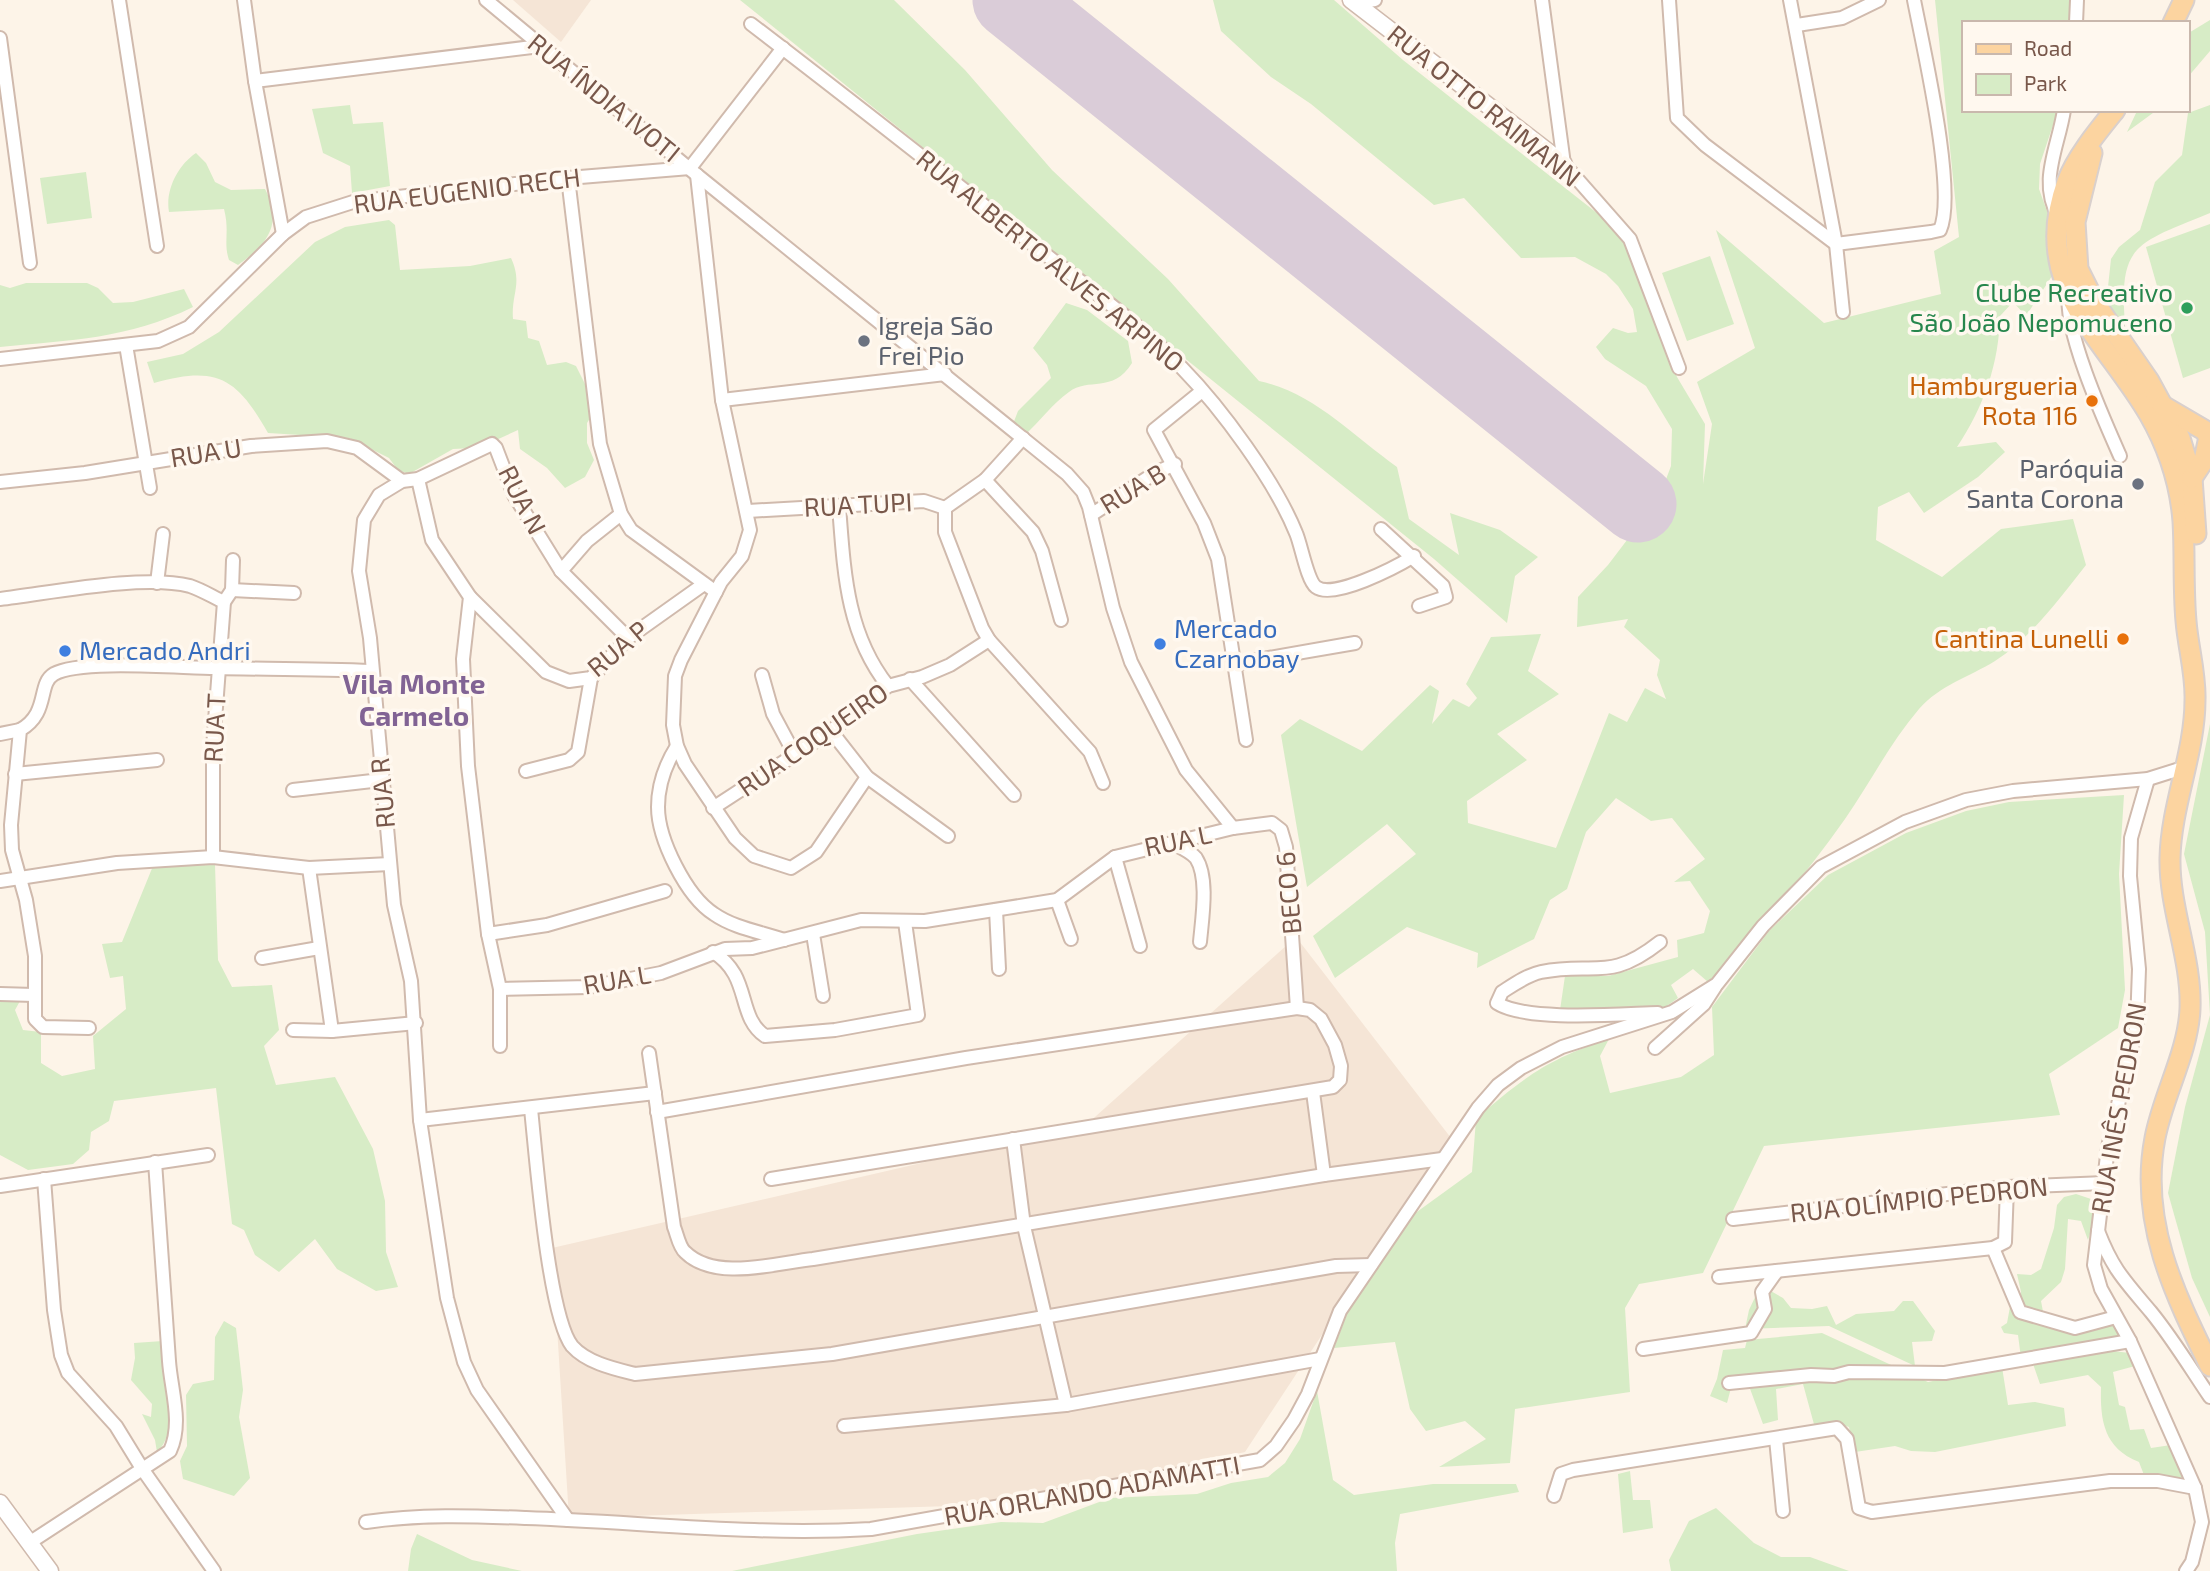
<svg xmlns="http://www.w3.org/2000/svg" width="2210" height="1571" font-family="'Exo 2',sans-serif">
  <rect width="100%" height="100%" fill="#fdf4e8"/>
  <g fill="#f5e5d6">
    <polygon points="513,0 591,0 561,42"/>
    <polygon points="1296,937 1451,1138 1245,1452 1013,1504 569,1518 552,1248 1086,1125"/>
  </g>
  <g fill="#d7ecc6">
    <path d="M740 0H894L965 70 1052 170 1168 279 1259 381C1314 393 1352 435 1397 467L1409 519 1459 555 1450 513 1500 530 1538 557 1515 576 1507 623 1434 559Z"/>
    <path d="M1213 0H1334L1403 60 1621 232 1677 377 1705 424 1703 484 1712 424 1697 382 1755 348 1716 230 1824 323 1941 294 1934 251 1959 237 1935 0H2072L2071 23H1963V110H2058L2040 164 2039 189 2052 225 2049 240 2052 276 2026 316 2013 302 2000 316C1999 363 1984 407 1957 447L1996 442 2005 452 1978 477 1924 513 1909 492 1878 507 1876 540 1942 577 2001 529 2073 519 2086 565C2059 599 2032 637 1995 661 1969 677 1940 685 1919 709 1890 743 1870 783 1845 819 1804 877 1758 931 1708 982L1693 969 1671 985 1678 998 1664 1008 1560 1010 1565 976H1608L1678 957 1677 940 1704 933 1710 911 1690 881 1674 882 1705 859 1672 818 1651 821 1616 798 1586 832 1567 889 1550 900 1534 939 1477 968 1478 953 1407 927 1335 978 1313 936 1416 854 1387 824 1307 887 1281 735 1300 719 1362 751 1430 685 1439 691 1432 724 1453 699 1469 707 1477 698 1466 684 1491 637 1541 634 1528 671 1559 694 1497 734 1527 760 1467 801 1468 823 1556 848 1609 713 1627 722 1645 688 1666 699 1657 675 1660 660 1624 627 1628 619 1577 627 1578 597 1608 565 1659 498 1671 466 1672 429 1646 386 1605 359 1596 347 1613 328 1628 333 1637 332 1633 309 1618 286 1606 274 1575 257 1521 258 1464 198 1434 205 1311 104 1271 77 1221 31Z"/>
    <polygon points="2210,20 2210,51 2187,78 2187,34"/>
    <polygon points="350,105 353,124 383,122 390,186 352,193 350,166 323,153 312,109"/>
    <path d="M2210 105V213C2129 246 2118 245 2126 338L2114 322 2107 296 2111 259 2119 247 2140 230 2155 182 2182 155 2188 113Z"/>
    <polygon points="2137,110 2157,110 2127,132 2137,111"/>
    <path d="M196 153 206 163 215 182 231 190 265 189C284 225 266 245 238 265L229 260C223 242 230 232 224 209L169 212C165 190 178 165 196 153Z"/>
    <polygon points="86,172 92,218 47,224 40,178"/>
    <path d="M389 220 395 225 400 270 470 266 511 258C523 284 511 294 513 319L526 321 528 338 539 341 547 365 566 362 576 366 590 394 592 415 587 423V443L594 460 585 477 565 488 547 468 520 449 518 430 494 441 481 442 474 448 453 449 409 474 398 470 389 458 349 438 268 433C237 378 217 365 154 383L147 362 183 354 219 332 315 242 345 227Z"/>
    <polygon points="2210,224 2210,368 2183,378 2146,247"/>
    <polygon points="1710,256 1734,324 1687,341 1662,273"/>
    <path d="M26 283H87L98 288 113 303 133 302 184 289 193 307C128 339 71 340 0 347V285L10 288Z"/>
    <path d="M1066 303 1087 310 1128 341 1132 363C1113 394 1088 377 1069 392 1053 403 1040 421 1025 435L1013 424 1018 411 1051 378 1047 365 1033 348Z"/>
    <polygon points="2210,724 2210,1015 2205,932 2184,854"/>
    <path d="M2124 795 2119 874 2125 990 2118 1028 2049 1074 2060 1115 1764 1146 1703 1273 1639 1284 1625 1308 1630 1392 1515 1409 1510 1463 1439 1467 1486 1439 1465 1421 1426 1431 1410 1409 1395 1342 1334 1348 1347 1314 1414 1214 1472 1172 1476 1119C1522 1078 1550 1058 1609 1039L1600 1056 1610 1093 1681 1077 1714 1055 1712 1007 1769 931 1828 875 1906 833 1966 811 2009 802Z"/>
    <polygon points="215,865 218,960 232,987 272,985 279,1030 264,1046 276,1085 335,1077 373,1149 385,1201 386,1252 398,1287 376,1291 337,1269 315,1239 279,1272 255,1255 244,1230 232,1224 216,1088 114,1101 109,1121 91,1132 89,1150 73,1164 28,1170 0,1155 0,999 20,1001 15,1010 23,1030 41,1032 41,1063 62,1076 95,1069 93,1036 126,1009 123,976 110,978 102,944 122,942 153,866"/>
    <polygon points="2210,1015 2210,1317 2192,1278 2168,1193 2185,1107"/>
    <polygon points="2076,1194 2100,1202 2088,1240 2081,1221 2068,1219 2065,1269 2061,1282 2041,1301 2045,1322 2116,1322 2125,1337 2021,1358 2018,1335 2004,1333 2001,1327 2007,1323 2010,1307 2020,1308 2021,1292 2017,1274 2031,1275 2041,1269 2054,1228 2057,1205 2064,1197"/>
    <polygon points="1769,1290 1783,1298 1791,1308 1812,1309 1827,1306 1836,1325 1856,1314 1894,1311 1903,1301 1913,1301 1935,1331 1932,1341 1912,1342 1915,1366 1829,1326 1745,1329 1749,1310 1757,1293"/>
    <polygon points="224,1321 236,1328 243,1390 239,1417 250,1478 234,1496 183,1479 180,1461 187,1446 186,1395 193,1384 214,1380 215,1337"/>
    <polygon points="1822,1333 1928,1382 2002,1367 2008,1405 2035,1402 2064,1408 2066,1426 1935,1452 1911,1451 1895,1446 1855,1452 1849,1427 1840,1424 1815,1428 1803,1384 1776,1389 1778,1420 1763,1424 1749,1386 1731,1388 1727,1403 1710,1396 1717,1379 1723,1350 1745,1348 1747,1340"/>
    <path d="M163 1341C165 1370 181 1432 157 1452L155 1440 142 1414 151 1417 152 1404 131 1380 135 1358 134 1343Z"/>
    <path d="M2095 1349 2130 1353 2135 1366 2113 1372 2119 1405 2125 1407 2130 1430 2144 1429 2151 1448 2171 1445 2185 1478 2144 1475 2139 1462C2104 1448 2100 1421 2101 1387L2088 1375 2040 1384 2032 1361Z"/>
    <polygon points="1317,1391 1333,1480 1354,1495 1433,1484 1516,1484 1519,1492 1400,1514 1395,1543 1397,1571 732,1571 917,1534 1001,1522 1043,1523 1110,1498 1197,1494 1231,1483 1268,1477 1285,1463 1300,1439"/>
    <polygon points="1630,1471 1633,1500 1650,1500 1653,1528 1623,1533 1618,1474"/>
    <polygon points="1716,1508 1754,1543 1781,1557 1810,1557 1849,1571 1671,1571 1669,1560 1689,1521"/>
    <polygon points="417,1534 472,1560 522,1571 408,1571 411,1549"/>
  </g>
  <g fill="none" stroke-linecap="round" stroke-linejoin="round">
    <polyline stroke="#daccd8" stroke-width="77" points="1011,0 1638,504"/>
    <defs>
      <g id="minor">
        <polyline points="119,0 157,246"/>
        <polyline points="244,0 255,81 283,234"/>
        <polyline points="486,0 697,175 1067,474 1083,492 1089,507 1113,608 1131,662 1186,770 1233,828"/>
        <polyline points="1542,0 1564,164 1630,239 1679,368"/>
        <polyline points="1669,0 1677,118 1705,145 1836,244"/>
        <polyline points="1790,0 1836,244 1843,312"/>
        <polyline points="1355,3 1375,0"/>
        <polyline points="2076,23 2077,0"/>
        <path d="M751 24C845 96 938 169 1031 243 1081 283 1137 321 1182 368 1221 408 1275 481 1296 533 1301 544 1307 580 1316 587 1333 600 1396 567 1414 556"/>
        <polyline points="1797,25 1842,18 1879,0"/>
        <polyline points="0,38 30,263"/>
        <polyline points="255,81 540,46"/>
        <polyline points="690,168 783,48"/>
        <polyline points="697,175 722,400 750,530 742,556 721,582 681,660 675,676 673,725 677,746 685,764 735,838 754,856 791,868 816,852 867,777"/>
        <polyline points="568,178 600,444 621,514 631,530 716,592"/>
        <path d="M2059 218C2038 181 2058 149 2064 110"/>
        <path d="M1836 244 1931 232 1940 230C1957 192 1923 47 1914 0"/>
        <path d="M2069 293C2063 329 2104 420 2120 456"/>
        <polyline points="126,345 150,488"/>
        <polyline points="0,359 158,341 189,327 283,234 306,217 353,202 568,178 690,168"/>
        <polyline points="1202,391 1154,430 1204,523 1218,559 1246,740"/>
        <polyline points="722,400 945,374"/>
        <polyline points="418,479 432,540 470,597 463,659 468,766 488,934 500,989 500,1046"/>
        <polyline points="985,480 1033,532 1042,551 1061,620"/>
        <polyline points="0,482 85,473 251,446 327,441 357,448 402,481"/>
        <path d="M839 506C844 570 846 633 888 686"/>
        <polyline points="945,508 945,532 982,628 989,640 1090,752 1103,783"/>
        <polyline points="945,508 985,480 1023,438"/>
        <polyline points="748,511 924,501 945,508"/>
        <polyline points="1091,515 1155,473 1175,464"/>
        <polyline points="1381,529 1443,586 1446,597 1419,606"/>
        <polyline points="561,571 587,541 621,514"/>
        <polyline points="157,583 163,534"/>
        <polyline points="232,590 294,593"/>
        <polyline points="470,597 546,672 569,681 591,678 628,638 704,584"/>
        <path d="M0 599C51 593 142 574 190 586 202 590 213 597 224 602"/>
        <polyline points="1234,664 1355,643"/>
        <polyline points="762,675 773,714 795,755"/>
        <polyline points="910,679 1014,795"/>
        <polyline points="831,731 867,777 948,836"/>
        <polyline points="0,734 20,730"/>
        <path d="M677 746C665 765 658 784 658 807 658 839 686 896 714 914 734 928 761 932 784 940"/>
        <polyline points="526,771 569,760 578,752 591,678"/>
        <polyline points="15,774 157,760"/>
        <polyline points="2148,779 2131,838 2130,876 2139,969 2137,1024 2108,1147 2094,1265 2101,1289 2130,1341 2195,1488 2202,1522 2192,1562 2186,1571"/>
        <polyline points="293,790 381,780"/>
        <polyline points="713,808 831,731 888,686 922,677 950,665 989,640"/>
        <path d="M1172 843C1180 847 1190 851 1196 858 1209 878 1202 919 1200 942"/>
        <polyline points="213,857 213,747 224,602 232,590 233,560"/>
        <polyline points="1115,857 1140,946"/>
        <polyline points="309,868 332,1031 416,1023"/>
        <polyline points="0,881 117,863 213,857 309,868 390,864"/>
        <polyline points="1057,900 1071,939"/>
        <polyline points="996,910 999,969"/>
        <polyline points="488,934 547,925 665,891"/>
        <polyline points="813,934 823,996"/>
        <path d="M713 952C752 976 736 1016 765 1036L835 1030 918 1015 905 922"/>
        <polyline points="262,958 319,948"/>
        <polyline points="500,989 589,987 661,973 725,949 752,948 861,920 925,921 1057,900 1115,857 1233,828 1272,823 1281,830 1286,847 1297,1008"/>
        <polyline points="0,994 34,995"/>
        <path d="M1658 1013C1621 1014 1526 1022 1497 1003L1502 992C1513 985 1527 975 1541 972 1595 961 1608 983 1660 942"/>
        <path d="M89 1028 43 1027 35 1019V956L26 900 12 850 11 825 20 730C50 713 37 684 54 674 80 659 182 668 215 668 268 669 320 669 372 671"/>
        <polyline points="293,1030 332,1031"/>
        <polyline points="1655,1048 1704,1004 1715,987"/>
        <path d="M649 1053 674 1227C677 1234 679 1247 685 1252 715 1282 776 1263 813 1259L1324 1175 1442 1159"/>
        <polyline points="1313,1092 1324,1175"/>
        <path d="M531 1109C536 1155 548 1315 572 1346 587 1363 615 1369 635 1374L832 1354 1336 1266 1371 1265"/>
        <polyline points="657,1112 966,1058 1297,1008 1310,1010 1321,1019 1335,1045 1341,1066 1340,1080 1333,1087 771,1179"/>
        <polyline points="420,1120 655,1093"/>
        <polyline points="1013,1139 1024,1226 1066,1405"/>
        <polyline points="44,1179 54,1310 61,1355 68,1373 116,1426 143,1470 214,1571"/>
        <polyline points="0,1186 208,1155"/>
        <polyline points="1733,1219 2007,1187 2105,1183"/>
        <path d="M2098 1231C2113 1270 2125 1281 2151 1312 2173 1339 2191 1369 2210 1397"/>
        <polyline points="1993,1248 2020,1312 2075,1328 2116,1317"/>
        <polyline points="1719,1277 1993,1248 2005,1242 2007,1187"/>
        <polyline points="1643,1349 1751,1333 1765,1309 1762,1292 1777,1271"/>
        <polyline points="1729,1383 1811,1375 1834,1376 1849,1372 1945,1373 2130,1341"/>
        <polyline points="844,1426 1066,1405 1320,1359"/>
        <polyline points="1776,1439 1783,1511"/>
        <polyline points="1554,1496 1561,1474 1573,1470 1837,1428 1847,1439 1859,1508 1872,1512 2110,1481 2158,1481 2195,1488"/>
        <polyline points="568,1520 477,1390 464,1362 447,1298 420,1120 411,981 394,905 370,638 359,571 364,520 379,495 402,481 418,479 492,444 496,448 514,495 561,571 628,638"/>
        <path d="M366 1522C420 1514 472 1516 526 1518 641 1522 756 1536 871 1529L1260 1460 1276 1446 1294 1420 1308 1394 1340 1311 1478 1108 1498 1085 1521 1068 1562 1047 1672 1012 1717 984 1763 926 1821 867 1905 822 1966 800 2013 791 2148 779 2186 767"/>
        <path d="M29 1543 170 1451C183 1423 171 1390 169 1361 164 1295 160 1228 155 1162"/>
      </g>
      <g id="tertiary">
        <polyline points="1351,0 1564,164"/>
        <polyline points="0,1503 50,1571"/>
      </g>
      <g id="primary">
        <polyline points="2173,23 2184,0"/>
        <path d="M2115 110C2098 131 2077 156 2067 182 2029 285 2104 337 2149 414 2168 447 2180 483 2183 521 2185 554 2183 588 2186 621 2188 647 2196 674 2195 700 2195 753 2171 805 2170 858 2169 909 2192 958 2190 1009 2188 1053 2163 1095 2155 1138 2139 1221 2174 1293 2210 1366"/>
        <polyline points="2092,153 2075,222 2078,269 2095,303 2149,381 2180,438 2192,478 2196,534"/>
        <polyline points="2163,406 2204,430 2209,437 2204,460 2192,478"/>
      </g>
    </defs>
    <use href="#minor" stroke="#d0baad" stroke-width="16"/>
    <use href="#tertiary" stroke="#d0baad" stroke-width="19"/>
    <use href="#primary" stroke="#d9d0cd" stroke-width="23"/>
    <use href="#minor" stroke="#fff" stroke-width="12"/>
    <use href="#tertiary" stroke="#fff" stroke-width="16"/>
    <use href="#primary" stroke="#fcd4a0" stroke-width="19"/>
  </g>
  <circle fill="#2e9e5b" stroke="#fff8ef" stroke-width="2.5" cx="2187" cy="308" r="7"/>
  <g fill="#6b7280" stroke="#fff8ef" stroke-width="2.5">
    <circle cx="864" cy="341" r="7"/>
    <circle cx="2138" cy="484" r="7"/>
  </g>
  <g fill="#e8710a" stroke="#fff8ef" stroke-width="2.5">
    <circle cx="2092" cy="401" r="7"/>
    <circle cx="2123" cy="639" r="7"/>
  </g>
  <g fill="#3f7fe0" stroke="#fff8ef" stroke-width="2.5">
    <circle cx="1160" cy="644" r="7"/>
    <circle cx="65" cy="651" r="7"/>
  </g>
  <g text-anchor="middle" stroke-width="7" stroke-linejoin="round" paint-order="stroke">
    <g font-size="26" fill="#79584b" stroke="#fff8ef">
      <text transform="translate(604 98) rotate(39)" y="9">RUA ÍNDIA IVOTI</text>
      <text transform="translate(1484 106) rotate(39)" y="9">RUA OTTO RAIMANN</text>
      <text transform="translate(467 191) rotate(-7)" y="9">RUA EUGENIO RECH</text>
      <text transform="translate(1050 261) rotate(39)" y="9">RUA ALBERTO ALVES ARPINO</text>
      <text transform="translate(206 453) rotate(-9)" y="9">RUA U</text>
      <text transform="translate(1133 489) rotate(-31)" y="9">RUA B</text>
      <text transform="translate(522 500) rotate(63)" y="9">RUA N</text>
      <text transform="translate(858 505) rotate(-3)" y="9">RUA TUPI</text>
      <text transform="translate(618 649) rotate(-40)" y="9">RUA P</text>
      <text transform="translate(215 728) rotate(-87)" y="9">RUA T</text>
      <text transform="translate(813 740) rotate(-35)" y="9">RUA COQUEIRO</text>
      <text transform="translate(383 793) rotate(-95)" y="9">RUA R</text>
      <text transform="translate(1178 841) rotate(-12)" y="9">RUA L</text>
      <text transform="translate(1289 893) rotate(-95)" y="9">BECO 6</text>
      <text transform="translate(617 980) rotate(-10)" y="9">RUA L</text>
      <text transform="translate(2119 1108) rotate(-80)" y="9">RUA INÊS PEDRON</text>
      <text transform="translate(1919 1200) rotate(-6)" y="9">RUA OLÍMPIO PEDRON</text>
      <text transform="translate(1092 1491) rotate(-10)" y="9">RUA ORLANDO ADAMATTI</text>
    </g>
    <g font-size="26" fill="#27864d" stroke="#fff8ef" text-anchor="end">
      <text x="2173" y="302">Clube Recreativo<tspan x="2173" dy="30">São João Nepomuceno</tspan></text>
    </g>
    <g font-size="26" fill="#5b616d" stroke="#fff8ef" text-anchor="start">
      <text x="878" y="335">Igreja São<tspan x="878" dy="30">Frei Pio</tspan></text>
      <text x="2124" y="478" text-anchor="end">Paróquia<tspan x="2124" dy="30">Santa Corona</tspan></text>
    </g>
    <g font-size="26" fill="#c56008" stroke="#fff8ef" text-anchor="end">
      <text x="2078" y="395">Hamburgueria<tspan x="2078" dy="30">Rota 116</tspan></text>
      <text x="2109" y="648">Cantina Lunelli</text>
    </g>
    <g font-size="26" fill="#366cbe" stroke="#fff8ef" text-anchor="start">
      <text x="1174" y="638">Mercado<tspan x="1174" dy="30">Czarnobay</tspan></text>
      <text x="79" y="660">Mercado Andri</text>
    </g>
    <g font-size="28" font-weight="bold" fill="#816394" stroke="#fff8ef">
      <text x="414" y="694">Vila Monte<tspan x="414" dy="32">Carmelo</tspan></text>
    </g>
  </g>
  <rect x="1962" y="21" width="228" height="91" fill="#fff8ef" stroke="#c9b8ad" stroke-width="2"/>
  <rect x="1976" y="44" width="35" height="10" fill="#fcd4a0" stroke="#c9b8ad" stroke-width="2"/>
  <text x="2024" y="56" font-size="21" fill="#79584b">Road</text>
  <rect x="1976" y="74" width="35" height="21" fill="#d7ecc6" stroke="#c9b8ad" stroke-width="2"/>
  <text x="2024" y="91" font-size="21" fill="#79584b">Park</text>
</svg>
